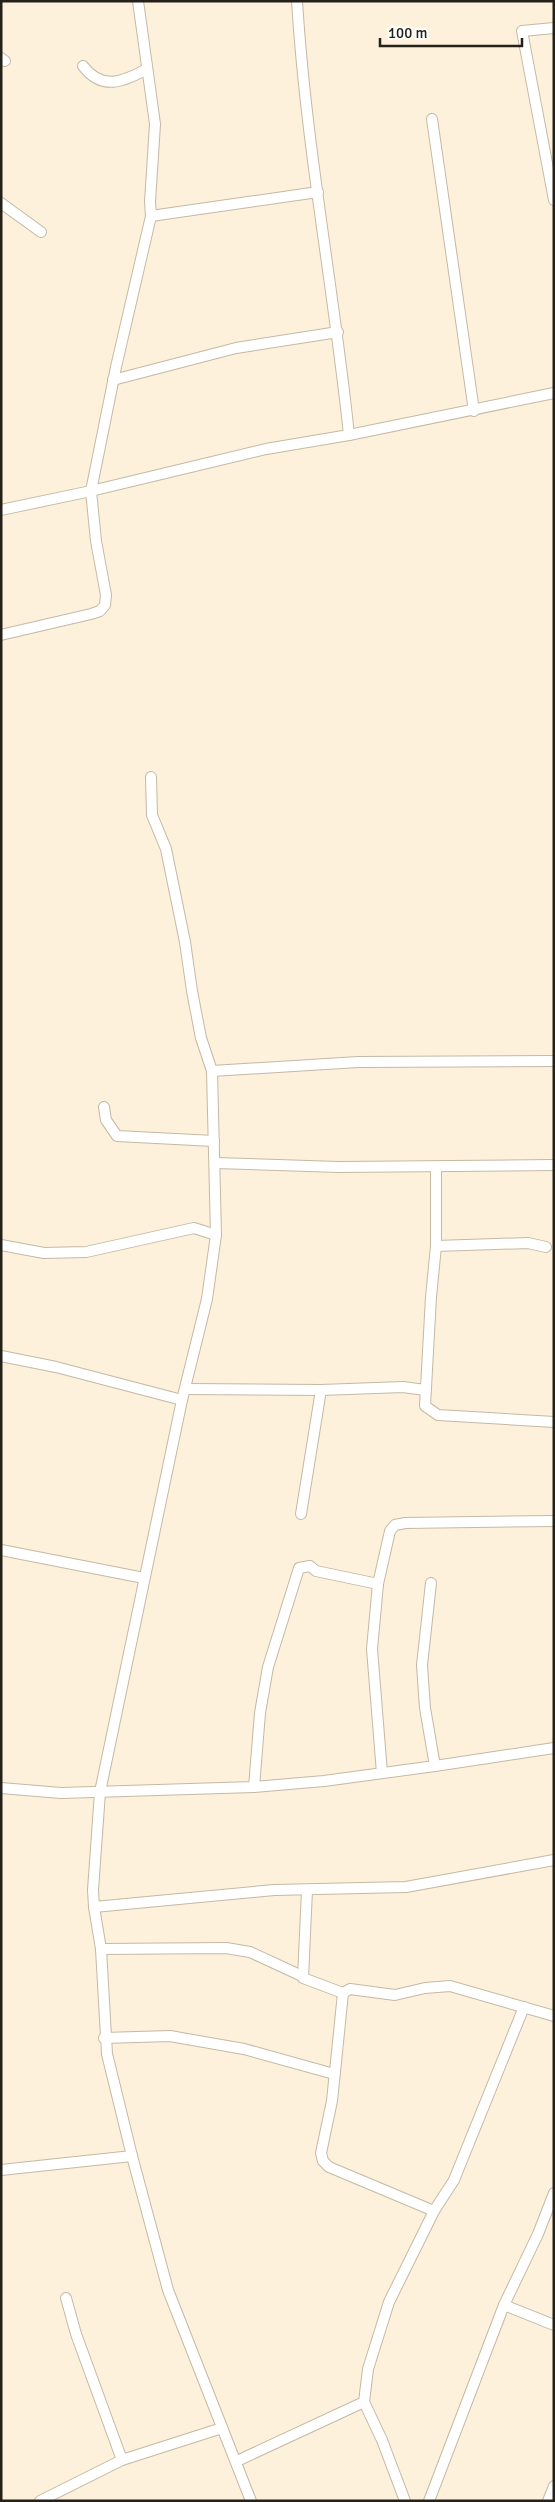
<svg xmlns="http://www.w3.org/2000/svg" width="555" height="2502" font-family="Signika,sans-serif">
  <rect width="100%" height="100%" fill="#fdf1dc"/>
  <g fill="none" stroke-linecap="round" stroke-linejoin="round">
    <defs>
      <g id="minor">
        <path d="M297 1C306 147 334 290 349 435"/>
        <polyline points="554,28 522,31 554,200"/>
        <polyline points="1,58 5,61"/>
        <path d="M83 66C102 91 123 82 147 69"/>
        <polyline points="432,119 474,411"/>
        <polyline points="1,203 41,232"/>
        <polyline points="151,216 318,192"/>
        <polyline points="113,380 236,348 338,332"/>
        <polyline points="1,510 91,491 266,449 349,435 554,393"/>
        <polyline points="1,635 91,614 100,611 105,605 106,595 96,541 91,491 116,367 151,216 150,202 155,124 138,1"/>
        <polyline points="151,777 152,815 166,849 185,942 192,991 201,1038 212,1071 216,1235 207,1299 182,1400 100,1792 93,1890 94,1907 101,1949 107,2054 132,2156 168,2290 251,2501"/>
        <polyline points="212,1071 358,1062 554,1061"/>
        <polyline points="104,1107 106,1120 117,1136 214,1141"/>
        <polyline points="215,1163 339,1167 554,1165"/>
        <polyline points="436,1167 436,1246 431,1297 425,1406 438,1415 554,1422"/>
        <polyline points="1,1245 44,1253 86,1252 194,1228 216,1235"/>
        <polyline points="436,1246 528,1243 546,1247"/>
        <polyline points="1,1356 56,1367 182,1400"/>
        <polyline points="185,1389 321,1390 403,1387 425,1390"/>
        <polyline points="301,1514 321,1390"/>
        <polyline points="1,1550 144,1578"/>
        <polyline points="431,1583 422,1665 425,1708 435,1766"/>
        <polyline points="382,1773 372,1649 378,1584 390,1531 395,1525 405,1523 554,1521"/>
        <polyline points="254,1787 260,1713 268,1667 299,1568 310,1566 316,1571 378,1584"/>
        <polyline points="1,1788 61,1793 254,1787 324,1781 435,1766 554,1748"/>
        <polyline points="307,1890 303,1978 343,1993"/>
        <polyline points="94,1907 274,1890 406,1887 554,1860"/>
        <polyline points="101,1949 226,1948 250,1952 302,1976"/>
        <polyline points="104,2038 170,2036 244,2049 334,2074"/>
        <polyline points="1,2170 132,2156"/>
        <polyline points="434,2211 329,2167 323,2161 321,2153 332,2101 343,1993 350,1989 395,1995 425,1988 450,1986 554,2016"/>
        <polyline points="66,2298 76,2334 122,2460"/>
        <polyline points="504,2305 554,2325"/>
        <polyline points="364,2402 382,2440 405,2501"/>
        <polyline points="237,2461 364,2402 368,2369 389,2302 434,2211 454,2180 524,2007"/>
        <polyline points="40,2501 122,2460 222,2428"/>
        <polyline points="429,2501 504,2305 538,2234 554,2193"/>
        <polyline points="548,2501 554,2486"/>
      </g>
    </defs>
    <use href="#minor" stroke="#c4b9a4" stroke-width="12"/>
    <use href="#minor" stroke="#fff" stroke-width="10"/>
  </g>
  <rect width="555" height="2502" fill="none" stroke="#252119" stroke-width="5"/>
  <path d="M380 38v8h142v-8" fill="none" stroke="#252119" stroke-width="2.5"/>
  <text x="388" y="38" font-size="15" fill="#252119" stroke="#ffffff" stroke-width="4" paint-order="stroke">100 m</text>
</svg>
